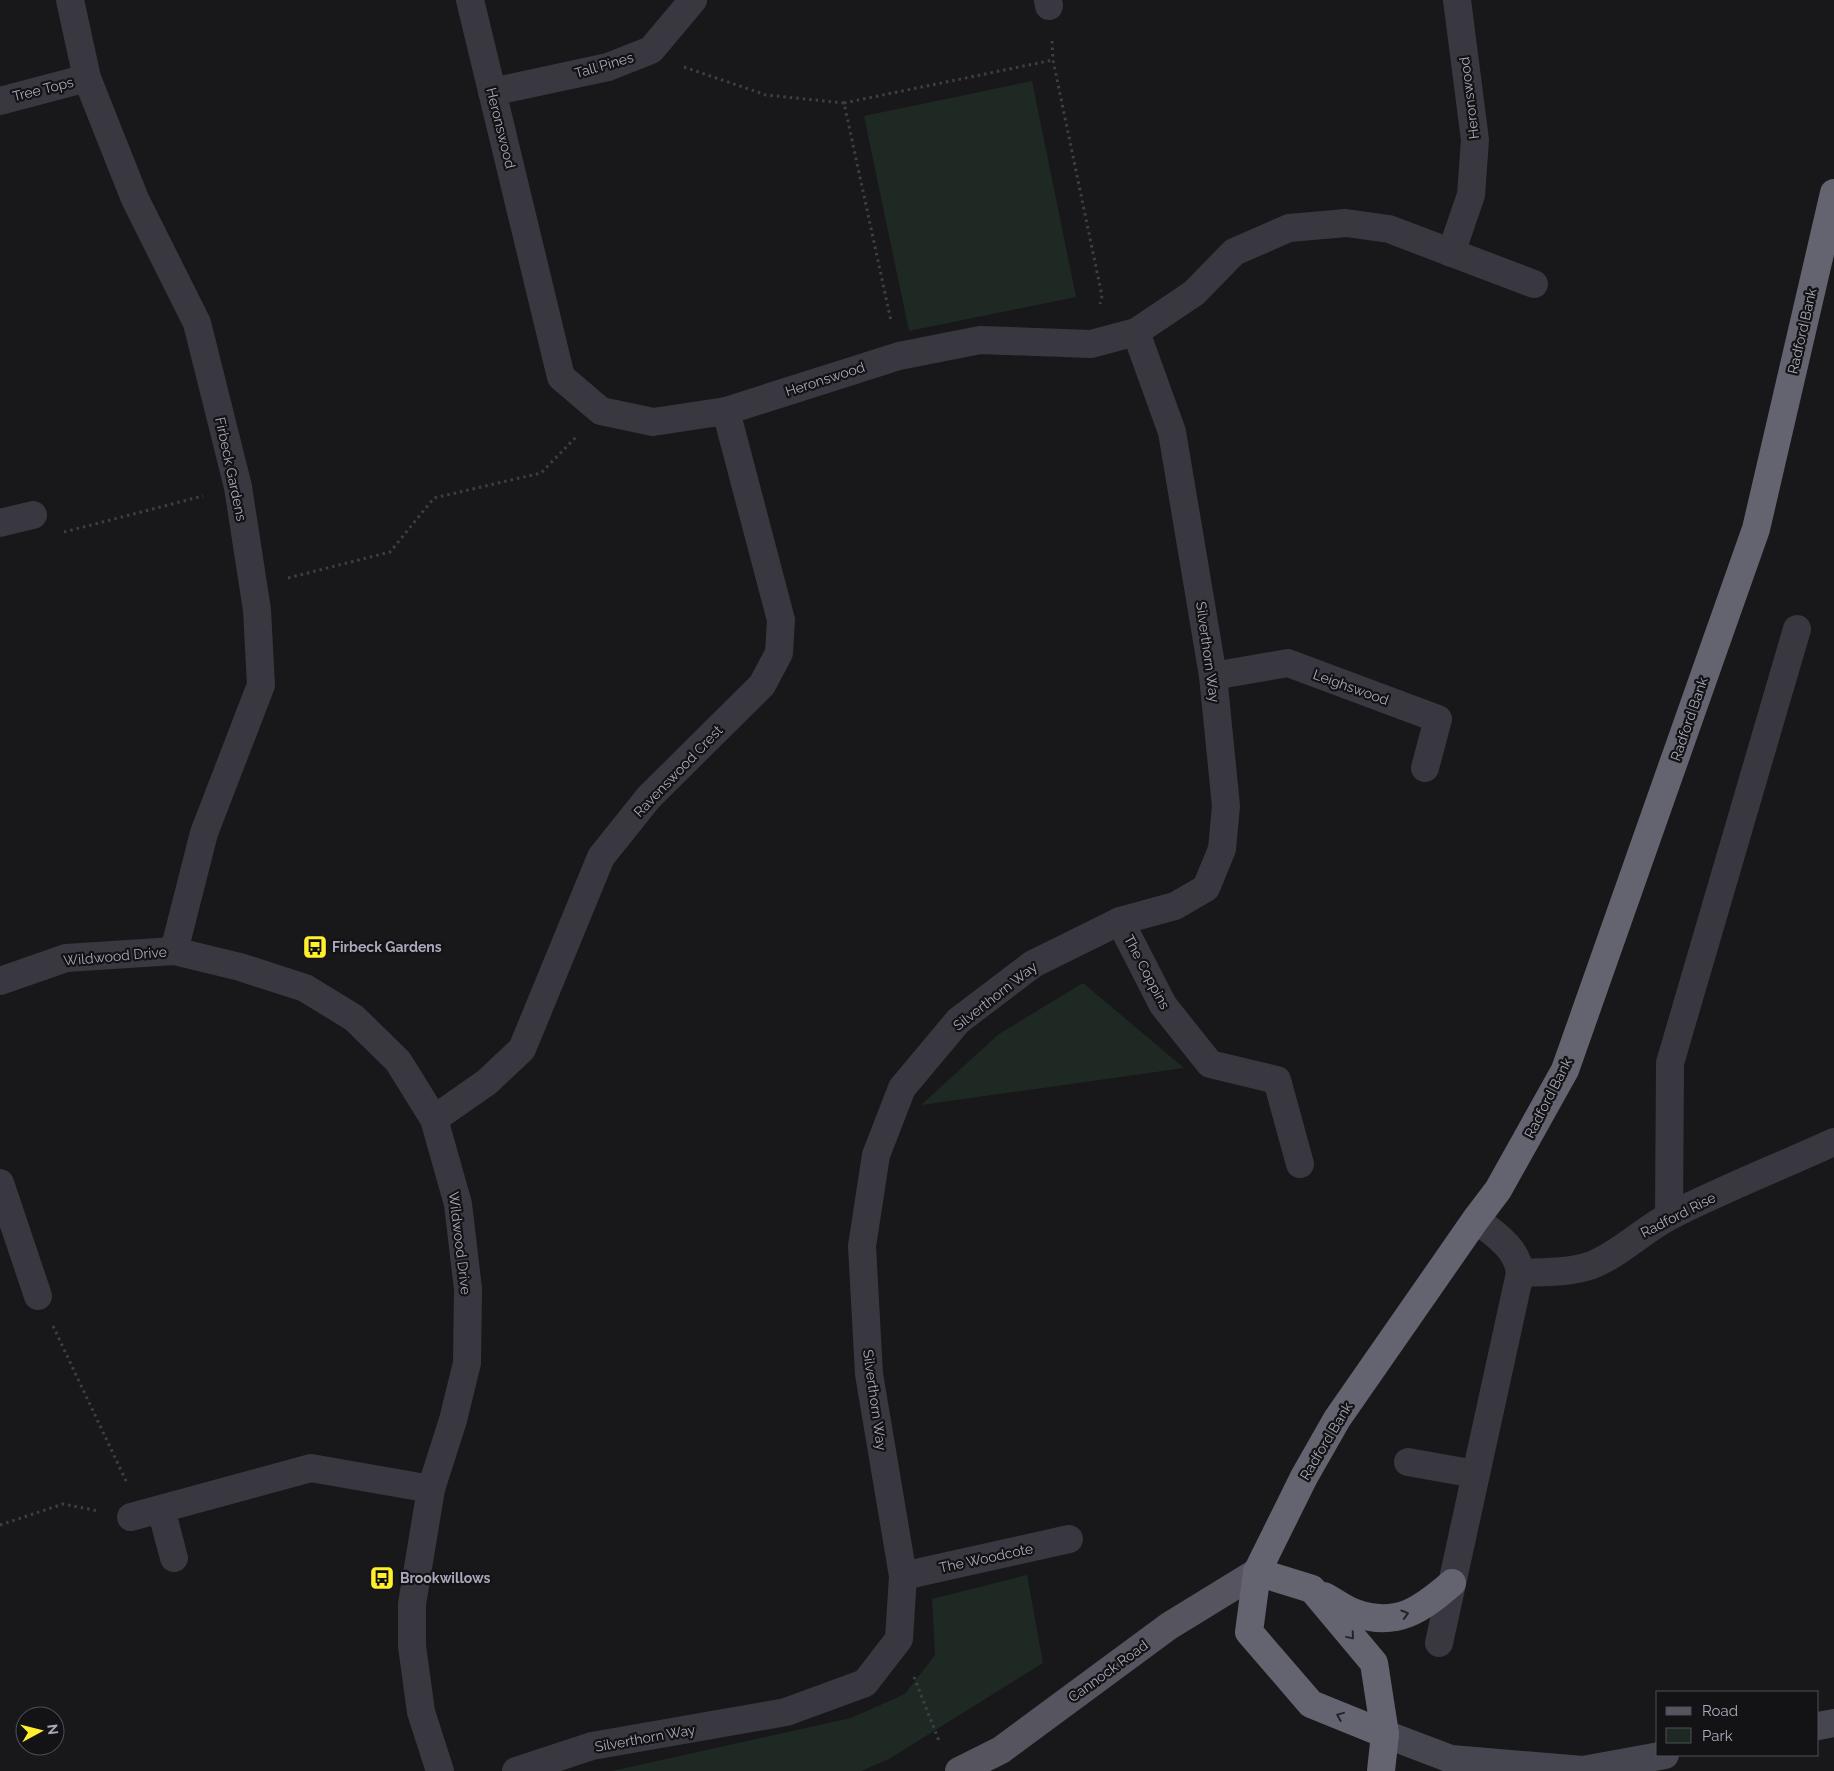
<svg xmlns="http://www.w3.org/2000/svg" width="1834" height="1771" font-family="Raleway,sans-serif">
  <rect width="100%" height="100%" fill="#18181a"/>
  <g fill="#1f2923">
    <polygon points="1032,81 1076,297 909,331 864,116"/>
    <polygon points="1083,983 1184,1068 921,1105 999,1034"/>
    <polygon points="1027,1575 1043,1663 889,1759 861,1771 612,1771 851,1718 905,1694 935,1655 932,1599"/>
  </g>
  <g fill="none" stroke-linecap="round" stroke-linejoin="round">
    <g stroke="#3e3e47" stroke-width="3" stroke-dasharray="2.5 4" stroke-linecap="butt">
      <polyline points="1052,41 1053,60 1102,296 1100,304"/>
      <polyline points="684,67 766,95 844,103 891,321"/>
      <polyline points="844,103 1053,60"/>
      <polyline points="64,532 203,496"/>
      <polyline points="288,578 390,552 434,498 541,473 577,436"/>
      <polyline points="53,1326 127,1483"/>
      <polyline points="0,1525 63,1504 98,1511"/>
      <polyline points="914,1677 939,1741"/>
    </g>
    <g stroke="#393840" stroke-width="28">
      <polyline points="70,0 87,78 135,199 197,323 238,487 257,610 261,685 204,833 174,951"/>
      <polyline points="470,0 561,377 601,411 653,422 726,411 899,356 980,340 1091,344 1136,332 1194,293 1234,252 1289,228 1346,223 1389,229 1534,284"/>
      <polyline points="1048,0 1049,6"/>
      <polyline points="492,92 608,67 651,50 693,0"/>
      <polyline points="0,101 87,78"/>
      <polyline points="1451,253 1471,195 1475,140 1457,0"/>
      <polyline points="0,523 33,515"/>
      <polyline points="1213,676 1288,663 1438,719 1425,768"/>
      <polyline points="1120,921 1163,1005 1210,1064 1277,1080 1300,1164"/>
      <polyline points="0,981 66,958 174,951 240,967 305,988 354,1018 398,1061 434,1119 458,1204 468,1289 467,1363 453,1420 431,1489 412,1604 412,1646 421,1712 440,1771"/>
      <polyline points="434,1119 487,1082 522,1049 601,857 649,797 762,685 779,653 781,620 726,411"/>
      <polyline points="0,1183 38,1296"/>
      <polyline points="1669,1216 1670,1063 1797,629"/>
      <path d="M1520 1273C1544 1272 1569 1273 1592 1265 1620 1254 1643 1230 1670 1216 1723 1189 1779 1167 1834 1142"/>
      <polyline points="1408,1462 1475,1474"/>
      <polyline points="161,1509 174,1558"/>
      <polyline points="131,1517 311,1468 431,1489"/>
      <polyline points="903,1576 1069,1539"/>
      <path d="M1439 1643 1520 1273C1517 1247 1495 1235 1476 1219"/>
      <polyline points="516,1771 592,1746 786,1712 865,1683 899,1639 903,1576 869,1374 862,1246 876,1155 902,1088 958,1021 1033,964 1120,921 1175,906 1206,888 1222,849 1226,806 1213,676 1172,432 1136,332"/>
    </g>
    <g stroke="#464650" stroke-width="28">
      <polyline points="1818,1726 1834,1723"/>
      <polyline points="1385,1734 1451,1759 1583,1770 1665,1755"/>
    </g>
    <polyline stroke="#55545f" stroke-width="28" points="959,1771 1001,1750 1169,1626 1257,1572"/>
    <g stroke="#646471" stroke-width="28">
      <polyline points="1257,1572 1312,1589 1374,1663 1385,1734 1381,1771"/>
      <path d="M1324 1596C1334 1601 1344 1609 1355 1613 1397 1628 1422 1609 1452 1583"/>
      <polyline points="1385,1734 1311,1704 1249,1632 1257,1572 1304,1477 1337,1419 1476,1219 1498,1190 1565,1070 1756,529 1834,193"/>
    </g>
  </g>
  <defs><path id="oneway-chevron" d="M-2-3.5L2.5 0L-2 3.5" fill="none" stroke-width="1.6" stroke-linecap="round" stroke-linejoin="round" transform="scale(1.25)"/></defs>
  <g stroke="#232327">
    <use href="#oneway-chevron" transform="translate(1405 1614) rotate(-17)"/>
    <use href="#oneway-chevron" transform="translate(1351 1636) rotate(50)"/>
    <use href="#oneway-chevron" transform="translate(1340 1716) rotate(-158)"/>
  </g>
  <defs>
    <symbol id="bus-square" viewBox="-11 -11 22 22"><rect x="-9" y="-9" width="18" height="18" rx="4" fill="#fff02b" stroke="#131315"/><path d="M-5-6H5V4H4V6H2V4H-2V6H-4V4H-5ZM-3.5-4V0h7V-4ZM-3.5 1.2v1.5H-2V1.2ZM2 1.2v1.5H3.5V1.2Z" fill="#111"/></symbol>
  </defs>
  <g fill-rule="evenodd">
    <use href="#bus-square" x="301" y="933" width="28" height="28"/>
    <use href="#bus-square" x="368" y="1564" width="28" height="28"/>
  </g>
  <g text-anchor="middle" stroke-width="4.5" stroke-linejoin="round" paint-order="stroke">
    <g font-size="14" fill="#a9a9bb" stroke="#131315">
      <text transform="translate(604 65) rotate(-16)" y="5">Tall Pines</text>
      <text transform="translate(43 89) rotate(-14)" y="5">Tree Tops</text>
      <text transform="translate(1469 98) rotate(-97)" y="5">Heronswood</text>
      <text transform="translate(501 128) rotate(76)" y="5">Heronswood</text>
      <text transform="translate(1802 331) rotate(-77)" y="5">Radford Bank</text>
      <text transform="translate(825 379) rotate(-18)" y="5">Heronswood</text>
      <text transform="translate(231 469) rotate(78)" y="5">Firbeck Gardens</text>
      <text transform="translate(1208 652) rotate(82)" y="5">Silverthorn Way</text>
      <text transform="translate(1351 687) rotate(20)" y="5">Leighswood</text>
      <text transform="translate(1689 719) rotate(-71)" y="5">Radford Bank</text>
      <text transform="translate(678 771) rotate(-46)" y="5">Ravenswood Crest</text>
      <text transform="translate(115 956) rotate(-5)" y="5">Wildwood Drive</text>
      <text transform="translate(1147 972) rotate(62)" y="5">The Coppins</text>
      <text transform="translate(995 996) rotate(-38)" y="5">Silverthorn Way</text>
      <text transform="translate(1548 1098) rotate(-63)" y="5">Radford Bank</text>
      <text transform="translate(1678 1215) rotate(-27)" y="5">Radford Rise</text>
      <text transform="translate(460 1243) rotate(83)" y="5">Wildwood Drive</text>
      <text transform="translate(875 1400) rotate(82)" y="5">Silverthorn Way</text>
      <text transform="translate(1326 1441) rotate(-59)" y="5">Radford Bank</text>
      <text transform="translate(986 1558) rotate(-12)" y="5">The Woodcote</text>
      <text transform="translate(1108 1671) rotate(-36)" y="5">Cannock Road</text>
      <text transform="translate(645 1738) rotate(-10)" y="5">Silverthorn Way</text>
    </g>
    <g font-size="14" font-weight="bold" fill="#a9a9bb" stroke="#131315" text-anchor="start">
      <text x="332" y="952">Firbeck Gardens</text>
      <text x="400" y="1583">Brookwillows</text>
    </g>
  </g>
  <rect x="1656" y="1691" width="162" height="65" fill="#131315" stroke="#4f4f57"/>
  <rect x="1666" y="1707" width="25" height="8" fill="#55545f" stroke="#4f4f57"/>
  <text x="1702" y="1716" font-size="15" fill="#a9a9bb">Road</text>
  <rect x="1666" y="1728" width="25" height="15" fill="#1f2923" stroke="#4f4f57"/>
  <text x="1702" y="1741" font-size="15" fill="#a9a9bb">Park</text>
  <g transform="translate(40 1731) rotate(83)"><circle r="24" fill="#131315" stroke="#4f4f57"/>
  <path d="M0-4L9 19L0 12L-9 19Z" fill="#fff02b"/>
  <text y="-8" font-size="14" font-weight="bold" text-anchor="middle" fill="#a9a9bb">N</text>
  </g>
</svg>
